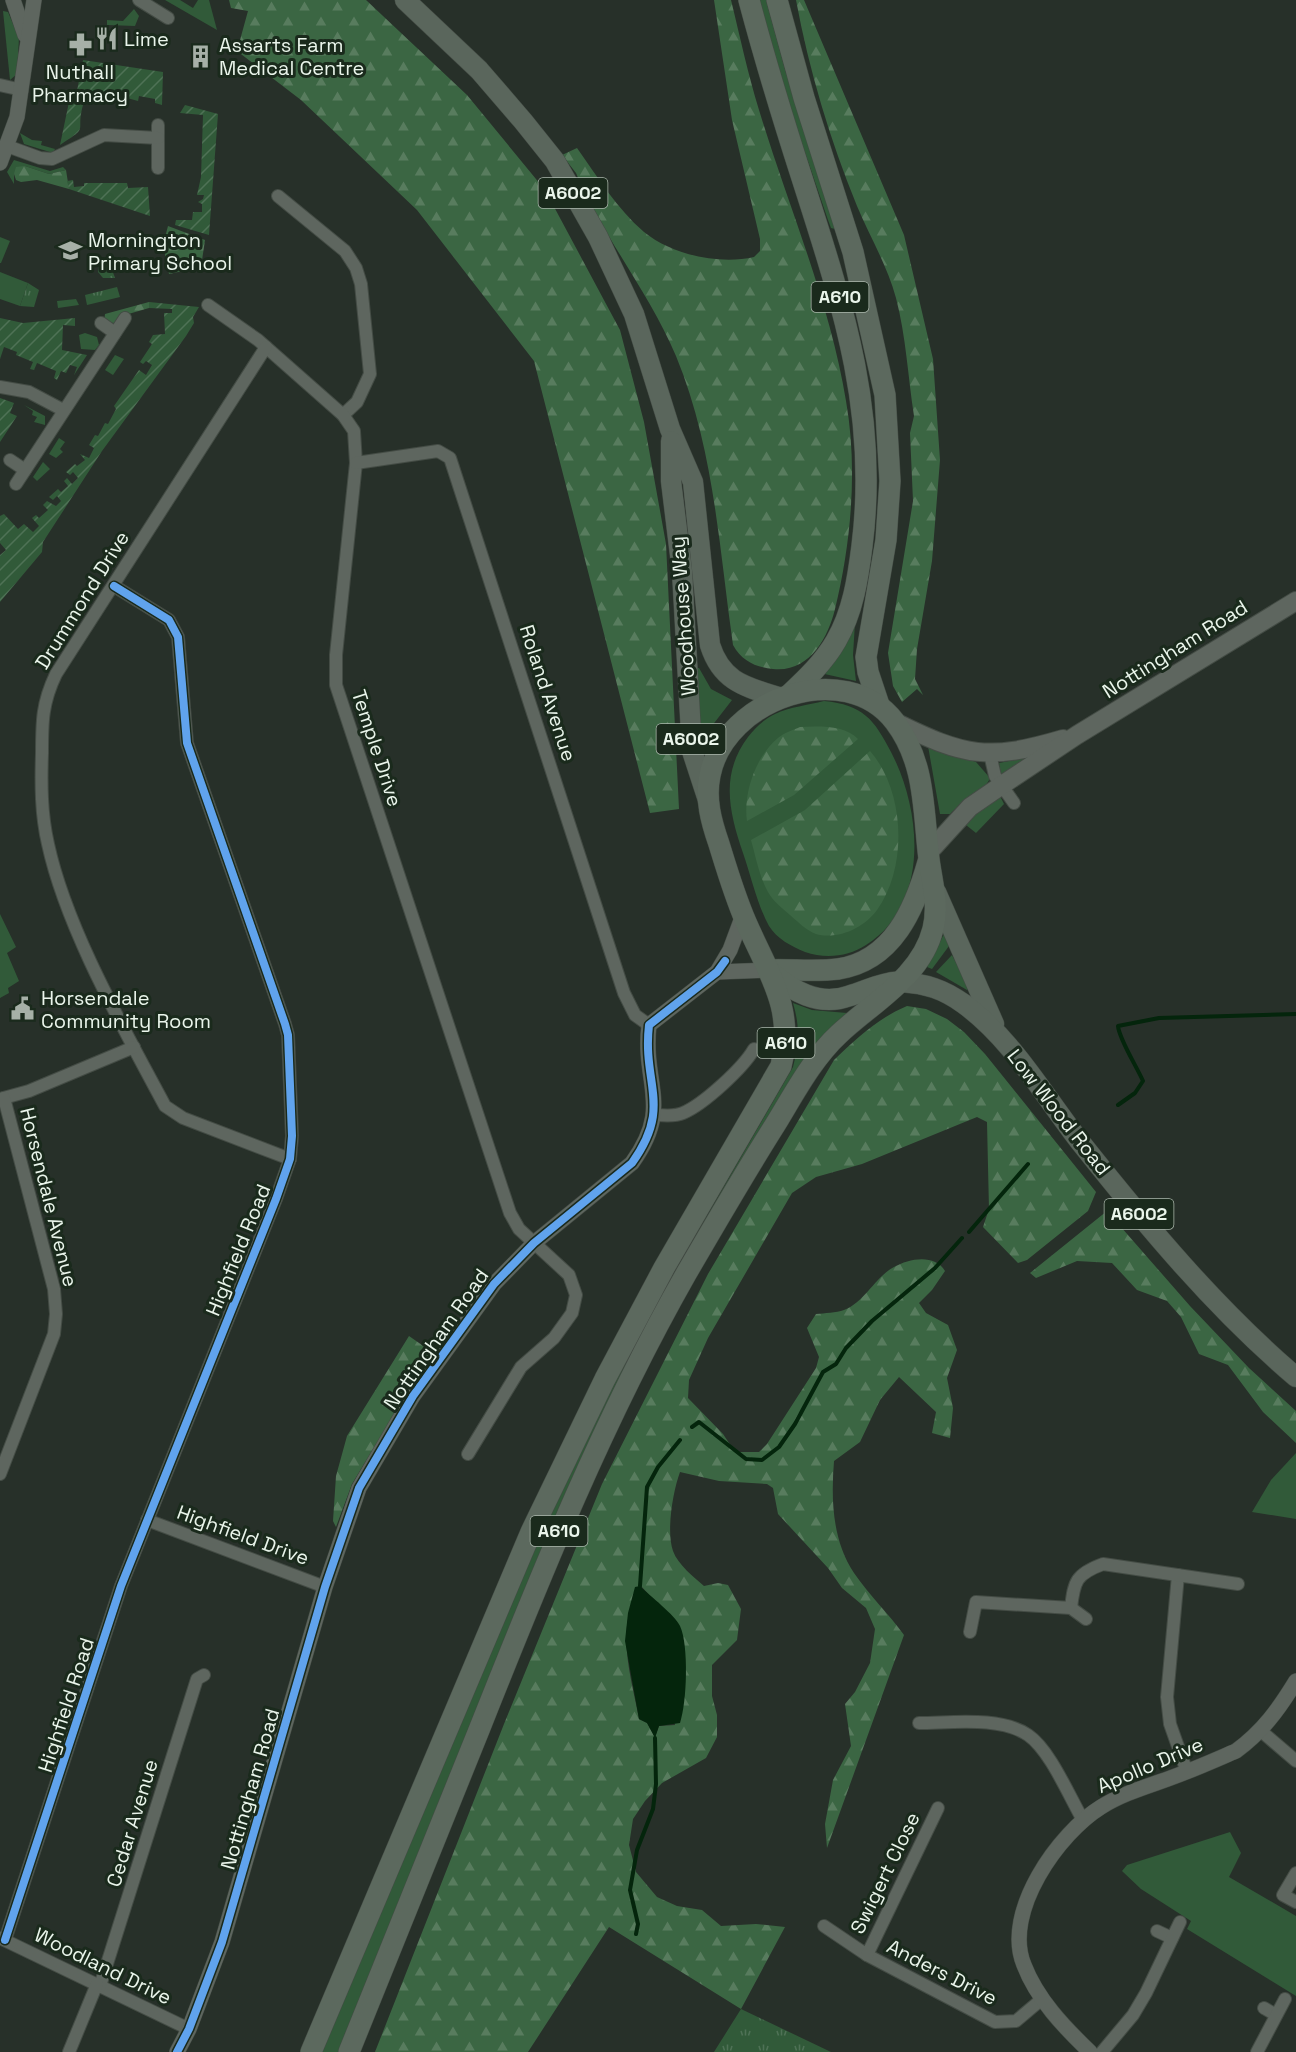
<svg xmlns="http://www.w3.org/2000/svg" width="1296" height="2052" font-family="'Space Grotesk',sans-serif">
  <defs>
    <pattern id="forest-firs" width="22" height="20" patternUnits="userSpaceOnUse" patternTransform="scale(1.5)"><rect width="22" height="20" fill="#3b6643"/><path d="M5 1l3.5 6h-7zM16 11l3.5 6h-7z" fill="#587c5e"/></pattern>
    <pattern id="park-tufts" width="24" height="20" patternUnits="userSpaceOnUse" patternTransform="scale(1.5)"><rect width="24" height="20" fill="#315a39"/><path d="M3 7l-1-3M5 7V3M7 7l1-3M15 17l-1-3M17 17v-4M19 17l1-3" fill="none" stroke="#4f7256"/></pattern>
    <pattern id="garden-furrows" width="10" height="10" patternUnits="userSpaceOnUse" patternTransform="scale(1.5)"><rect width="10" height="10" fill="#315a39"/><path d="M-1 1l2-2M0 10L10 0M9 11l2-2" fill="none" stroke="#4f7256"/></pattern>
  </defs>
  <rect width="100%" height="100%" fill="#273029"/>
  <g fill="#315a39">
    <polygon points="165,0 180,0 193,8 198,0 209,0 217,30"/>
    <polygon points="758,0 766,0 786,73 831,207 835,229 831,228 828,220 782,85"/>
    <polygon points="134,9 139,16 135,26 107,25 107,20 123,21"/>
    <polygon points="3,11 8,12 19,38 17,74 10,80"/>
    <polygon points="20,133 32,140 42,141 41,145 55,149 53,153 24,144"/>
    <polygon points="14,160 50,171 63,167 66,170 49,174 25,166 14,174 14,184 7,172"/>
    <polygon points="0,237 10,241 1,263 0,263"/>
    <polygon points="0,272 28,283 20,306 0,299"/>
    <polygon points="76,299 79,305 58,308 57,301"/>
    <polygon points="85,333 97,337 99,345 95,350 81,349 79,335"/>
    <polygon points="115,355 124,359 113,375 105,370"/>
    <polygon points="24,405 45,416 45,425 34,422 37,417 32,415 33,411"/>
    <polygon points="59,438 65,442 60,449 63,452 56,458 49,454"/>
    <polygon points="43,462 50,469 37,481 33,477"/>
    <polygon points="855,623 853,655 856,681 820,673"/>
    <polygon points="695,668 699,668 711,689 732,700 701,740"/>
    <path d="M824 701C863 705 874 719 891 752 922 811 930 905 866 945 848 957 825 959 805 952 791 946 777 939 769 926 757 904 751 876 743 853 729 812 720 774 748 737 755 728 764 719 775 714 790 707 808 705 824 701Z"/>
    <path d="M928 746 976 762 990 778C985 792 961 802 950 814H940Z"/>
    <polygon points="1029,757 1001,775 999,763"/>
    <polygon points="1000,796 1004,804 976,833 966,825 974,815"/>
    <polygon points="0,914 16,947 7,953 19,981 8,988 9,993 0,998"/>
    <polygon points="944,934 949,946 932,969 927,967"/>
    <polygon points="952,955 969,988 967,990 936,972"/>
    <path d="M793 1003 812 1010 847 1013 829 1032 709 1220 341 2052H319L457 1719 606 1391 793 1067C799 1044 800 1026 793 1003Z"/>
    <polygon points="1296,1453 1296,1519 1252,1512 1271,1480"/>
    <polygon points="1230,1832 1241,1853 1229,1877 1296,1916 1296,1996 1187,1929 1191,1921 1141,1889 1122,1871 1127,1865"/>
  </g>
  <g fill="url(#forest-firs)" fill-rule="evenodd">
    <polygon points="229,0 366,0 467,95 545,190 620,330 644,422 666,544 679,809 650,813 534,361 417,210 301,100 237,51 248,11 231,8"/>
    <path d="M714 0H731C740 37 748 74 759 110 788 206 830 302 846 401 858 468 851 544 835 609 828 638 809 673 773 669 755 667 742 661 733 645 719 547 714 448 676 356 649 292 603 237 576 173L562 155 577 148C597 176 617 209 644 232 672 255 720 265 754 257L760 251V239L732 120Z"/>
    <path d="M796 0H804L904 235 933 359 940 460 932 561 917 649 915 679 923 695 917 689 902 702 893 686 888 653 913 501 910 433 914 416C908 377 906 336 896 298 887 265 870 237 857 206 830 140 809 70 796 0Z"/>
    <polygon points="25,166 49,174 66,170 69,189 37,180 21,182 16,180 14,174 16,167"/>
    <polygon points="168,226 205,240 201,267 169,274 163,245"/>
    <polygon points="149,302 149,308 125,315 114,323 104,322 105,314"/>
    <path d="M800 727C819 726 845 725 858 739L794 795 747 821C743 793 756 756 778 738 784 733 793 730 800 727Z"/>
    <path d="M870 751C905 791 908 867 877 910 864 928 838 940 816 934 807 931 797 921 790 915 782 908 773 901 768 892 759 876 756 857 751 840L805 810Z"/>
    <path d="M907 1006 926 1009 947 1019 964 1032 985 1054 1096 1192 1088 1211 1027 1260 1018 1263 983 1227 989 1209 987 1122 977 1117 862 1164 816 1177 792 1193 708 1338 689 1380 688 1398 723 1434 735 1452H759L767 1444 816 1368 819 1357 807 1328 816 1314C825 1313 836 1313 844 1310 865 1302 875 1277 894 1267 910 1258 935 1254 945 1271L932 1290 919 1303 926 1313 948 1325 957 1350 947 1378 953 1408 950 1438 932 1433 936 1412 899 1377 880 1400 860 1442 834 1461C831 1499 832 1540 854 1573 869 1595 889 1614 904 1635L827 1848 825 1824 833 1780 851 1746 845 1704 855 1692 870 1663 875 1629 866 1608 842 1588 828 1568 778 1514 773 1488 767 1484 719 1481 680 1472C673 1491 666 1531 673 1551 678 1565 694 1577 704 1586L718 1583 728 1585 741 1609 737 1640 712 1665V1696L717 1715V1737L706 1758 662 1783 645 1801 633 1819 629 1845 636 1872 657 1897 677 1906 702 1910 721 1926 756 1924 785 1927 741 2009 609 1927 528 2052H375L504 1724 602 1484 708 1274 834 1060C856 1039 878 1018 907 1006ZM641 1586 653 1599 675 1725 659 1726 655 1737 647 1723 639 1719C631 1675 614 1627 641 1586Z"/>
    <polygon points="1107,1211 1190,1306 1249,1368 1296,1411 1296,1443 1263,1412 1228,1365 1199,1354 1181,1317 1167,1301 1137,1290 1112,1263 1077,1261 1036,1278 1030,1273"/>
    <polygon points="409,1336 432,1352 352,1484 336,1527 333,1521 336,1476 347,1436"/>
  </g>
  <g fill="url(#park-tufts)">
    <polygon points="106,263 110,264 115,278 103,278 98,272 99,266"/>
    <polygon points="28,283 39,290 34,307 20,306"/>
    <polygon points="117,287 120,297 87,305 85,295"/>
    <polygon points="741,2009 831,2052 714,2052"/>
  </g>
  <g fill="url(#garden-furrows)">
    <polygon points="83,60 163,72 162,105 155,103 155,99 139,96 138,101 109,93 107,98 101,96 99,102 76,96"/>
    <path d="M69 102 83 105C75 134 91 125 60 145Z"/>
    <polygon points="185,105 218,114 209,235 175,225 176,220 192,220 193,212 202,212 202,204 198,202 203,199 204,195 197,195 201,177 203,115 180,113"/>
    <polygon points="73,180 74,187 84,186 84,183 127,183 128,188 148,187 150,216 69,189 67,181"/>
    <polygon points="149,302 199,307 193,317 194,323 186,336 102,451 43,542 42,552 0,602 0,555 6,550 0,543 0,516 4,514 18,529 24,524 33,532 39,526 32,518 36,515 39,518 48,510 43,505 47,501 56,506 61,501 57,496 53,500 49,497 58,489 61,492 68,486 64,481 67,478 72,484 78,478 73,472 70,475 66,472 75,464 77,466 85,460 80,454 89,458 94,448 89,445 95,435 98,436 105,423 108,424 116,409 114,406 139,370 146,375 152,365 146,361 143,364 140,362 152,344 149,342 153,335 165,334 164,313 172,313 172,309 149,308"/>
    <polygon points="0,318 23,323 75,318 75,326 63,325 62,350 87,355 74,375 77,367 70,365 66,373 61,371 57,380 54,378 56,371 37,363 34,370 30,369 33,362 16,355 17,352 4,347 0,359"/>
    <polygon points="0,398 14,403 10,413 17,416 0,442"/>
  </g>
  <path fill="#04250c" d="M640 1586C650 1596 675 1615 680 1626 689 1645 687 1703 680 1723L659 1726 655 1738 647 1723 639 1719 625 1641 628 1613 635 1587Z"/>
  <g fill="none" stroke-linecap="round" stroke-linejoin="round">
    <g stroke="#04250c" stroke-width="4">
      <path d="M1118 1105 1135 1093 1143 1081C1137 1067 1119 1039 1118 1026L1159 1018 1296 1014"/>
      <polyline points="969,1232 1028,1164"/>
      <polyline points="692,1427 699,1422 746,1459 762,1460 779,1447 795,1424 823,1372 836,1364 846,1348 872,1321 935,1268 962,1238"/>
      <polyline points="640,1586 647,1487 658,1467 680,1440"/>
      <polyline points="636,1934 638,1924 630,1890 637,1850 653,1809 656,1784 655,1738"/>
    </g>
    <defs>
      <g id="minor">
        <polyline points="139,0 168,18"/>
        <polyline points="0,85 22,90"/>
        <polyline points="158,125 158,168"/>
        <polyline points="7,146 40,158 52,159 104,135 158,138"/>
        <polyline points="278,196 345,251 356,268 361,284 370,374 357,402 343,415"/>
        <polyline points="208,305 258,340 343,415 354,431 356,463 336,655 336,685 510,1213 519,1229 569,1275 576,1295 572,1313 554,1338 521,1367 468,1454"/>
        <polyline points="101,323 115,333"/>
        <path d="M266 347 56 674C42 703 42 722 42 753 41 784 41 814 48 844 66 928 124 1029 165 1106L183 1118 290 1159"/>
        <polyline points="0,387 29,392 63,410"/>
        <polyline points="10,460 25,470"/>
        <polyline points="356,463 438,451 450,458 624,993 635,1015 649,1025"/>
        <polyline points="16,484 125,318"/>
        <polyline points="990,754 995,776 1014,803"/>
        <polyline points="0,1099 29,1091 134,1047"/>
        <path d="M655 1115C665 1115 674 1117 683 1113 704 1104 743 1068 754 1049"/>
        <polyline points="0,1474 54,1334 56,1314 54,1289 4,1098"/>
        <polyline points="147,1520 325,1587"/>
        <polyline points="1178,1575 1167,1697 1170,1724 1187,1772"/>
        <path d="M1071 1608C1074 1581 1076 1574 1103 1564L1238 1584"/>
        <polyline points="970,1632 976,1602 1071,1608 1086,1619"/>
        <path d="M919 1723C951 1723 1000 1716 1028 1735 1050 1750 1069 1796 1083 1820"/>
        <polyline points="1261,1731 1296,1761"/>
        <polyline points="1296,1873 1283,1895 1296,1902"/>
        <polyline points="824,1926 867,1955 995,2022 1016,2021 1042,1999"/>
        <polyline points="1157,1931 1172,1938"/>
        <polyline points="0,1938 189,2029"/>
        <polyline points="5,1940 121,1586 276,1199 290,1159 292,1136 288,1035 285,1024 187,743 178,637 169,620 114,586"/>
        <polyline points="867,1955 938,1808"/>
        <polyline points="100,1986 197,1679 204,1675"/>
        <polyline points="1264,2008 1276,2015"/>
        <polyline points="69,2052 97,1984"/>
        <polyline points="1102,2052 1133,2015 1146,1993 1180,1922"/>
        <polyline points="1257,2052 1285,1999"/>
      </g>
      <g id="tertiary">
        <polyline points="13,0 25,35"/>
        <polyline points="0,163 17,117 34,0"/>
        <polyline points="717,972 768,970"/>
        <path d="M177 2052 189 2029 222 1942 325 1587 359 1488 413 1396 494 1284 534 1243 632 1163C673 1106 642 1085 649 1025L717 972 730 950 743 915"/>
        <path d="M1090 2052C1064 2027 1037 1999 1024 1965 1002 1912 1059 1833 1101 1807 1123 1793 1149 1786 1173 1777 1195 1769 1215 1760 1236 1751 1263 1731 1279 1709 1296 1681"/>
      </g>
      <g id="secondary">
        <path d="M895 722C966 757 988 761 1063 739"/>
        <polyline points="929,852 970,807 1002,785 1077,735 1296,601"/>
      </g>
      <g id="primary">
        <path d="M405 0 479 70 523 121 555 161 598 237 634 314 670 429 693 482 710 645C722 683 747 687 781 698"/>
        <polyline points="671,441 671,481 682,571 692,751 708,800"/>
        <polyline points="936,892 994,1024"/>
        <path d="M901 982C927 984 943 989 964 1004 1013 1040 1044 1096 1081 1143 1147 1226 1215 1308 1296 1377"/>
      </g>
      <g id="trunk">
        <path d="M749 0C765 60 783 119 802 178 842 303 879 412 862 546 858 578 853 612 836 641 824 662 806 679 789 695"/>
        <polyline points="777,0 804,98 853,252 885,395 890,481 886,540 866,657 868,672 879,705"/>
        <path d="M768 970C791 969 816 972 838 969 893 961 915 908 928 862"/>
        <path d="M769 971C792 991 819 1007 849 996 866 991 880 983 898 982"/>
        <path d="M311 2052 531 1532 605 1379 664 1268 781 1066C795 1008 768 973 746 922 735 897 727 870 719 844 711 821 705 799 710 775 725 699 845 656 895 722 926 763 923 811 929 859 932 883 939 904 933 929 921 977 873 1002 839 1034 812 1059 794 1094 775 1125 744 1174 715 1224 686 1274 603 1420 541 1574 479 1730 436 1837 392 1945 349 2052"/>
      </g>
    </defs>
    <use href="#minor" stroke="#444c45" stroke-width="14"/>
    <use href="#tertiary" stroke="#444c45" stroke-width="16"/>
    <use href="#secondary" stroke="#444c45" stroke-width="20"/>
    <use href="#primary" stroke="#444c45" stroke-width="21"/>
    <use href="#trunk" stroke="#444c45" stroke-width="22"/>
    <use href="#minor" stroke="#5e665f" stroke-width="12"/>
    <use href="#tertiary" stroke="#5e665f" stroke-width="15"/>
    <use href="#secondary" stroke="#5e665f" stroke-width="18"/>
    <use href="#primary" stroke="#5a665c" stroke-width="20"/>
    <use href="#trunk" stroke="#5c695e" stroke-width="21"/>
    <defs>
      <g id="cycleway">
        <polyline points="5,1940 121,1586 276,1199 290,1159 292,1136 288,1035 285,1024 187,743 178,637 169,620 114,586"/>
        <path d="M177 2052 189 2029 222 1942 325 1587 359 1488 413 1396 494 1284 534 1243 632 1163C673 1106 642 1085 649 1025L717 972 725 961"/>
      </g>
    </defs>
    <use href="#cycleway" stroke="#1a2a1c" stroke-width="11"/>
    <use href="#cycleway" stroke="#60a3ed" stroke-width="8"/>
  </g>
  <defs>
    <symbol id="restaurant-bare" viewBox="-9 -9 18 18"><path d="M-5-6h1v4h1v-4h1v4h1v-4h1v5L-1.5 .5V6h-2V.5L-5-1ZM5-6V6H3V1.5H1.5Q1.5-4 5-6Z" fill="#a6b0a7" stroke="#1a2a1c" stroke-width="2.5" paint-order="stroke"/></symbol>
    <symbol id="pharmacy-bare" viewBox="-9 -9 18 18"><path d="M-2-6h4v4h4v4h-4v4h-4v-4h-4v-4h4Z" fill="#a6b0a7" stroke="#1a2a1c" stroke-width="2.5" paint-order="stroke"/></symbol>
    <symbol id="building-bare" viewBox="-9 -9 18 18"><path d="M-4-6H4V6H1V3H-1V6H-4ZM-2.5-4.3h1.7v1.8h-1.7ZM.8-4.3h1.7v1.8H.8ZM-2.5-1h1.7V.8h-1.7ZM.8-1h1.7V.8H.8Z" fill="#a6b0a7" stroke="#1a2a1c" stroke-width="2.5" paint-order="stroke"/></symbol>
    <symbol id="school-bare" viewBox="-9 -9 18 18"><path d="M0-5L7-2L0 1L-7-2ZM-4 1L0 2.5L4 1V4Q0 6-4 4Z" fill="#a6b0a7" stroke="#1a2a1c" stroke-width="2.5" paint-order="stroke"/></symbol>
    <symbol id="civic-bare" viewBox="-9 -9 18 18"><path d="M-.6-6.5H3V-4.5H.6V-3L4-1V1h2V6H-6V1h2V-1L-.6-3ZM-1.2 2.5V6h2.4V2.5Z" fill="#a6b0a7" stroke="#1a2a1c" stroke-width="2.5" paint-order="stroke"/></symbol>
  </defs>
  <g fill-rule="evenodd">
    <use href="#restaurant-bare" x="90" y="22" width="33" height="33"/>
    <use href="#pharmacy-bare" x="64" y="28" width="33" height="33"/>
    <use href="#building-bare" x="184" y="40" width="33" height="33"/>
    <use href="#school-bare" x="54" y="234" width="33" height="33"/>
    <use href="#civic-bare" x="6" y="992" width="33" height="33"/>
  </g>
  <g text-anchor="middle" stroke-width="6" stroke-linejoin="round" paint-order="stroke">
    <g fill="#1a2a1c" stroke="#acb8ad" stroke-width="1.5">
      <rect x="538.5" y="178" width="69" height="30" rx="4.5"/>
      <rect x="811.5" y="282" width="57" height="30" rx="4.5"/>
      <rect x="656.5" y="724" width="69" height="30" rx="4.5"/>
      <rect x="757.5" y="1028" width="57" height="30" rx="4.5"/>
      <rect x="1104.5" y="1199" width="69" height="30" rx="4.5"/>
      <rect x="530.5" y="1516" width="57" height="30" rx="4.5"/>
    </g>
    <g font-size="18" font-weight="bold" fill="#eaf5eb">
      <text x="573" y="199">A6002</text>
      <text x="840" y="303">A610</text>
      <text x="691" y="745">A6002</text>
      <text x="786" y="1049">A610</text>
      <text x="1139" y="1220">A6002</text>
      <text x="559" y="1537">A610</text>
    </g>
    <g font-size="20" fill="#eaf5eb" stroke="#1a2a1c" text-anchor="start">
      <text x="124" y="46">Lime</text>
      <text x="219" y="52">Assarts Farm<tspan x="219" dy="23">Medical Centre</tspan></text>
      <text x="80" y="79" text-anchor="middle">Nuthall<tspan x="80" dy="23">Pharmacy</tspan></text>
      <text x="88" y="247">Mornington<tspan x="88" dy="23">Primary School</tspan></text>
      <text x="41" y="1005">Horsendale<tspan x="41" dy="23">Community Room</tspan></text>
    </g>
    <g font-size="20" fill="#eaf5eb" stroke="#1a2a1c">
      <text transform="translate(82 600) rotate(-58)" y="7">Drummond Drive</text>
      <text transform="translate(683 616) rotate(-94)" y="7">Woodhouse Way</text>
      <text transform="translate(1175 649) rotate(-32)" y="7">Nottingham Road</text>
      <text transform="translate(548 693) rotate(72)" y="7">Roland Avenue</text>
      <text transform="translate(377 748) rotate(72)" y="7">Temple Drive</text>
      <text transform="translate(1059 1112) rotate(52)" y="7">Low Wood Road</text>
      <text transform="translate(49 1197) rotate(76)" y="7">Horsendale Avenue</text>
      <text transform="translate(238 1250) rotate(-68)" y="7">Highfield Road</text>
      <text transform="translate(436 1339) rotate(-55)" y="7">Nottingham Road</text>
      <text transform="translate(243 1535) rotate(20)" y="7">Highfield Drive</text>
      <text transform="translate(66 1705) rotate(-72)" y="7">Highfield Road</text>
      <text transform="translate(1150 1765) rotate(-23)" y="7">Apollo Drive</text>
      <text transform="translate(250 1789) rotate(-74)" y="7">Nottingham Road</text>
      <text transform="translate(132 1823) rotate(-73)" y="7">Cedar Avenue</text>
      <text transform="translate(885 1873) rotate(-64)" y="7">Swigert Close</text>
      <text transform="translate(103 1966) rotate(26)" y="7">Woodland Drive</text>
      <text transform="translate(942 1972) rotate(27)" y="7">Anders Drive</text>
    </g>
  </g>
</svg>
